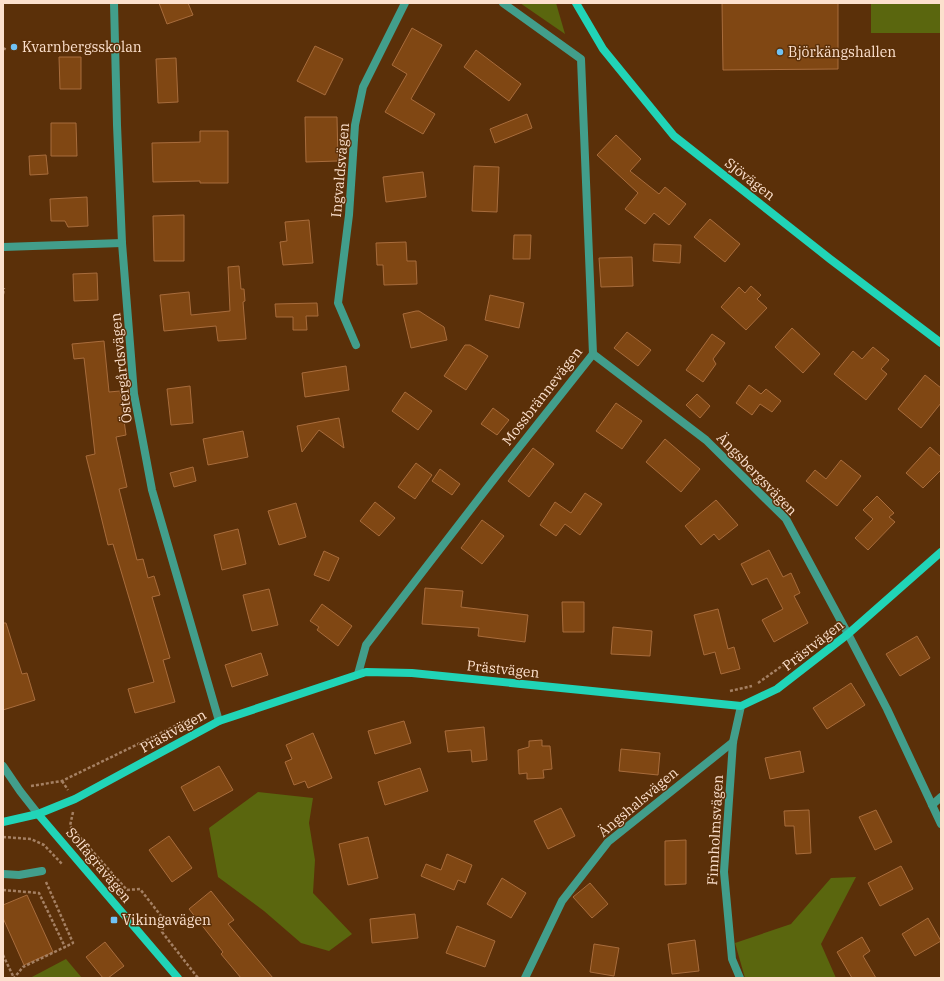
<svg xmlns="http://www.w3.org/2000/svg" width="944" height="981" font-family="'IBM Plex Serif',serif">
  <rect width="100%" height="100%" fill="#5b3009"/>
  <g fill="#5a660e">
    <polygon points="520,3 556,3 565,34"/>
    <rect x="871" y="3" width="70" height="30"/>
    <polygon points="258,792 313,798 309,823 315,860 313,893 352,934 329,951 301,943 264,911 218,877 209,828"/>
    <polygon points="856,877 821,944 836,978 745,978 735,943 791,924 831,878"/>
    <polygon points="66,959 82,978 30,978"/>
  </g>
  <g fill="#804713" stroke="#a86c3c">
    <polygon points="159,3 188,3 193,15 167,24"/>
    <polygon points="722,3 838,3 838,69 723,70"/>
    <polygon points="412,28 442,45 411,99 435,114 423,134 385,112 407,74 392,65"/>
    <polygon points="315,46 343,59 325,95 297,81"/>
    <polygon points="476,50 521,84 509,101 464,67"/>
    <polygon points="59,57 81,57 81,89 60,89"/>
    <polygon points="176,58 178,102 158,103 156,59"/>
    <polygon points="527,114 532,128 495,143 490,129"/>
    <polygon points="305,117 337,117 338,161 306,162"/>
    <polygon points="51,123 76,123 77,156 51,156"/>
    <polygon points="200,131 228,131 228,183 200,183 200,181 153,182 152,143 200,142"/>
    <polygon points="616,135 641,159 630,171 659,194 665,187 686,204 669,225 654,213 645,224 625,209 638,193 597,155"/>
    <polygon points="46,155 48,174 30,175 29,156"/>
    <polygon points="474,166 499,167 497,212 472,211"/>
    <polygon points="423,172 426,197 386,202 383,177"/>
    <polygon points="87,197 88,226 68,227 65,221 51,221 50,199"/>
    <polygon points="184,215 184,261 154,261 153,216"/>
    <polygon points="710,219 740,244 725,262 694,237"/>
    <polygon points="309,220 313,263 283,265 280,242 287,241 285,222"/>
    <polygon points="514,235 531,235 530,259 513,259"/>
    <polygon points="406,242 407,261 416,261 417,284 384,285 383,265 377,265 376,243"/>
    <polygon points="654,244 681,245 680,263 653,261"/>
    <polygon points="632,257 633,286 601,287 599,258"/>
    <polygon points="239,266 241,289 244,289 245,301 243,302 246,339 218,341 216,326 164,331 160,295 189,292 191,315 230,311 228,267"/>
    <polygon points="97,273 98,300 74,301 73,274"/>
    <polygon points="751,286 761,295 757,299 767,308 746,330 721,307 739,287 745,293"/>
    <polygon points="490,295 524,303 519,328 485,320"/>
    <polygon points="317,303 318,316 306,316 307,330 293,330 293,317 276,317 275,304"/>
    <polygon points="416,311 419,311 444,327 447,340 411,348 403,314"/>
    <polygon points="792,328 820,354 803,373 775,347"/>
    <polygon points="627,332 651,350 638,366 614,348"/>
    <polygon points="712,334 725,343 713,359 716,364 703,382 686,370"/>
    <polygon points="104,341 109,392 120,391 126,435 116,437 127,487 119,489 137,560 143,559 148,578 154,576 160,595 152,597 170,658 163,660 175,702 135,713 128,689 154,682 113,544 108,545 95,492 86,456 95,454 84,358 74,359 72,344"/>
    <polygon points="465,345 470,345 488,356 466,390 444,376"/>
    <polygon points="873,347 889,360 881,369 887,374 866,400 834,374 853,351 862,359"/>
    <polygon points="346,366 349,390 305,397 302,373"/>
    <polygon points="925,375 941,388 941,403 921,428 898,409"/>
    <polygon points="749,385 761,394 766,389 781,401 772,412 760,404 752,415 736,403"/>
    <polygon points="190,386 193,423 171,425 167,389"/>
    <polygon points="405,392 432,411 418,430 392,411"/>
    <polygon points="697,394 710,406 700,418 686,405"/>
    <polygon points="616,403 642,421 622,449 596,431"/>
    <polygon points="493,408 509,420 497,435 481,424"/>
    <polygon points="339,418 344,448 319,430 302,452 297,426"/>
    <polygon points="243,431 248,457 208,465 203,439"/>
    <polygon points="665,439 700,469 681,492 646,462"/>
    <polygon points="930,447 941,457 941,470 923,488 906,473"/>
    <polygon points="533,448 554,464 529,497 508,481"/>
    <polygon points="841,460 861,476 837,506 806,481 815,470 826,479"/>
    <polygon points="416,463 432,475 415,499 398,487"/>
    <polygon points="193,467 196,481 174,487 170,473"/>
    <polygon points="440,469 460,484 452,495 432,481"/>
    <polygon points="585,493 602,504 580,535 565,524 556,536 540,525 555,502 571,513"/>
    <polygon points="877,496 894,513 889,517 895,522 868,550 855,538 873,519 863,510"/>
    <polygon points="716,500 738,525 719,540 714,534 701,545 685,526"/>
    <polygon points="375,502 395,518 379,536 360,521"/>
    <polygon points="296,503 306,537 279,545 268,511"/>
    <polygon points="482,520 504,536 482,564 461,548"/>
    <polygon points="238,529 246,564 222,570 214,535"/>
    <polygon points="769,550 783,577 791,573 800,593 794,596 808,623 774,642 762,620 783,609 767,578 752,585 741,564"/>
    <polygon points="324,551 339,558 329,581 314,575"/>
    <polygon points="425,588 463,591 461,607 528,615 525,642 478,636 479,628 422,624"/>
    <polygon points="269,589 278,625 252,631 243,595"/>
    <polygon points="562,602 584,602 584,632 563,632"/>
    <polygon points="322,604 352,626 338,646 317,630 319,627 310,621"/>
    <polygon points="718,609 728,649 734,647 740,669 721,674 715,652 704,655 694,615"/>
    <polygon points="3,623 6,623 22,674 27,673 35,700 3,710"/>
    <polygon points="613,627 652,631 650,656 611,654"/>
    <polygon points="917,636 930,658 900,676 886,654"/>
    <polygon points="261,653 268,675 232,687 225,665"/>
    <polygon points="851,683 865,705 827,729 813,708"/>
    <polygon points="404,721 411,743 375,754 368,731"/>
    <polygon points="484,727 487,760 472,762 471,750 448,752 445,731"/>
    <polygon points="313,733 332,778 308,788 305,781 294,785 285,762 292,759 286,745"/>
    <polygon points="542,740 542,746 550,746 552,769 543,770 544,778 527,779 527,773 519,774 518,750 529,747 529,741"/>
    <polygon points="621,749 660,753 658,775 619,771"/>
    <polygon points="800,751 804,772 770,779 765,758"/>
    <polygon points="219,766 233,790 194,811 181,787"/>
    <polygon points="420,768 428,791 385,805 378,782"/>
    <polygon points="561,808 575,836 548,849 534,821"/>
    <polygon points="809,810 811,853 796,854 794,826 785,826 784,811"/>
    <polygon points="876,810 892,842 875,850 859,817"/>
    <polygon points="169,836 192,868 172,882 149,850"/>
    <polygon points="368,837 378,878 348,885 339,844"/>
    <polygon points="686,840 686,884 665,885 665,841"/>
    <polygon points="447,854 472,865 465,883 458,880 454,890 421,876 426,864 441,870"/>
    <polygon points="901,866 913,889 880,906 868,883"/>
    <polygon points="502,878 526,893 511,918 487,904"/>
    <polygon points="590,883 608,904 592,918 573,897"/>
    <polygon points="211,891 234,920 228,924 273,978 241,978 221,954 223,952 189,909"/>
    <polygon points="27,895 53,952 24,965 3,918 3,905"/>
    <polygon points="415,914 418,938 372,943 370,919"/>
    <polygon points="928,918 941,941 915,956 902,934"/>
    <polygon points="457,926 495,941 485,967 446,953"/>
    <polygon points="862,937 870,951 863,956 876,978 852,978 837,952"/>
    <polygon points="695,940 699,971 672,974 668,944"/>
    <polygon points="105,942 124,966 108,978 103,978 86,957"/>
    <polygon points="594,944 619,948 614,976 590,972"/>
  </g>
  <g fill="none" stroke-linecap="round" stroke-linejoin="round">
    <g stroke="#a58063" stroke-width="2.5" stroke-dasharray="3 2" stroke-linecap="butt">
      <polyline points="3,48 7,50"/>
      <polyline points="3,294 4,288"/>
      <polyline points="758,683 803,651"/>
      <polyline points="730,691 752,686"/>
      <polyline points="62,781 68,790"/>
      <polyline points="31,786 62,781 204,712"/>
      <polyline points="73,812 70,826 127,890 140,889 165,921 162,932 198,978"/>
      <polyline points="3,837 31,839 44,845 63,865"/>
      <polyline points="46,882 73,943 65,947"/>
      <polyline points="3,890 39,893 65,947 23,967 14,978"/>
      <polyline points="3,955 14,978"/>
    </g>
    <polyline stroke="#429e8b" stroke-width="8" points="3,874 19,875 42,871"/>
    <g stroke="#429e8b" stroke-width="8">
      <polyline points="114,3 117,125 122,243 134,394 152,490 219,721"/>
      <polyline points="3,247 122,243"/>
      <polyline points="356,345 338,303 349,215 355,125 363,87 405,3"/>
      <polyline points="593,354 706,440 786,519 848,634 887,709 941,824"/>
      <polyline points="358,674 366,645 494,479 593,354 581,59 503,3"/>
      <polyline points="3,766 20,791 38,814"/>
      <polyline points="932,805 941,797"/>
      <polyline points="525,978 562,901 608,842 733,742"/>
      <polyline points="740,978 732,959 724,872 733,742 741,706"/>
    </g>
    <g stroke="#21d4b7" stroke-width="8">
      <polyline points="576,3 603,49 674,136 830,259 941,343"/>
      <polyline points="38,814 75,799 219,721 366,672 412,673 741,706 777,689 848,634 941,552"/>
      <polyline points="3,822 38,814 178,978"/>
    </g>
  </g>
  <g fill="#70c2f4" stroke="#5b3009" stroke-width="1.5">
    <circle cx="14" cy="47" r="4"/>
    <circle cx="780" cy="52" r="4"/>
    <rect x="110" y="916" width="8" height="8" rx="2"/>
  </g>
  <g text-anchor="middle" stroke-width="3" stroke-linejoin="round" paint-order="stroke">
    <g font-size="14" fill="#fce0cd" stroke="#5b3009" text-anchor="start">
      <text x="22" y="52">Kvarnbergsskolan</text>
      <text x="788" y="57">Björkängshallen</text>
      <text x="122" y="925">Vikingavägen</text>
    </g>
    <g font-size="14" fill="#fce0cd" stroke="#5b3009">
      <text transform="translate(340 170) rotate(-85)" y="5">Ingvaldsvägen</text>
      <text transform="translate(750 179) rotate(38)" y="5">Sjövägen</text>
      <text transform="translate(121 368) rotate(-96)" y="5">Östergårdsvägen</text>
      <text transform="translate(542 396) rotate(-52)" y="5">Mossbrännevägen</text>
      <text transform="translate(757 474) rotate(46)" y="5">Ängsbergsvägen</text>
      <text transform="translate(813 645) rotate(-38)" y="5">Prästvägen</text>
      <text transform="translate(503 669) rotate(6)" y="5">Prästvägen</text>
      <text transform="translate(173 731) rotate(-29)" y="5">Prästvägen</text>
      <text transform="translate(638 802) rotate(-40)" y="5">Ängshalsvägen</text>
      <text transform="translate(715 830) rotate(-87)" y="5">Finnholmsvägen</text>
      <text transform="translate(99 865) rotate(50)" y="5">Solfagravägen</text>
    </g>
  </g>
  <rect width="944" height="981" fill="none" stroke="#fce0cd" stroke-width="8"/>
</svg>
